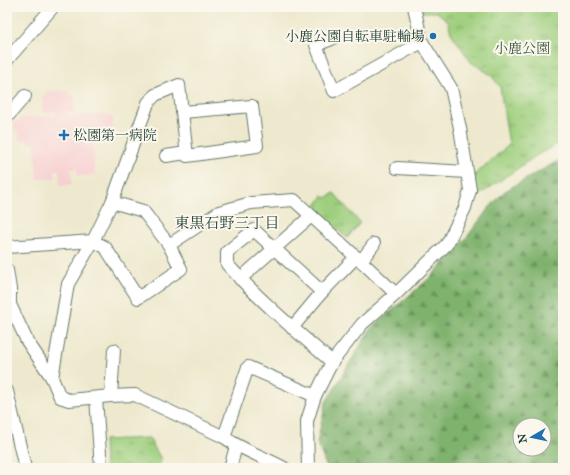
<svg xmlns="http://www.w3.org/2000/svg" width="570" height="475" font-family="'IM FELL Great Primer','Noto Serif JP',serif">
  <defs>
    <pattern id="forest-firs" width="22" height="20" patternUnits="userSpaceOnUse"><rect width="22" height="20" fill="#7fb26d"/><path d="M5 1l3.5 6h-7zM16 11l3.5 6h-7z" fill="#67925a"/></pattern>
    <pattern id="park-tufts" width="24" height="20" patternUnits="userSpaceOnUse"><rect width="24" height="20" fill="#9fcf7e"/><path d="M3 7l-1-3M5 7V3M7 7l1-3M15 17l-1-3M17 17v-4M19 17l1-3" fill="none" stroke="#81a968"/></pattern>
  </defs>
  <rect width="100%" height="100%" fill="#fbf7ec"/>
  <filter id="ink" filterUnits="userSpaceOnUse"><feTurbulence type="fractalNoise" baseFrequency=".025" numOctaves="2"/><feDisplacementMap in="SourceGraphic" scale="8" xChannelSelector="R" yChannelSelector="G"/><feConvolveMatrix kernelMatrix="1 2 1 2 8 2 1 2 1" color-interpolation-filters="sRGB"/></filter>
  <filter id="wash" filterUnits="userSpaceOnUse"><feTurbulence type="fractalNoise" baseFrequency=".012" numOctaves="4" result="noise"/><feDisplacementMap in="SourceGraphic" scale="16" xChannelSelector="R" yChannelSelector="G"/><feGaussianBlur stdDeviation="0.9" result="paint"/><feColorMatrix in="noise" values="0 0 0 0 0 0 0 0 0 0 0 0 0 0 0 0 0 1.4 0 .05"/><feComposite in="paint" operator="in"/></filter>
  <g filter="url(#wash)">
    <rect width="100%" height="100%" fill="#eee9ce"/>
    <polygon fill="#f7cfd1" points="69,91 69,95 74,95 75,112 68,112 68,116 107,114 108,117 113,117 113,130 109,130 110,141 93,142 95,175 77,176 77,169 71,169 72,185 60,186 59,170 55,170 55,178 37,179 35,143 29,143 28,140 19,140 19,131 15,131 14,122 20,121 20,118 55,116 55,112 43,113 42,96 46,96 46,92"/>
    <path fill="url(#forest-firs)" stroke="#4f7850" fill-rule="evenodd" d="M563 158V468H327L317 443 326 402 371 328 431 277 467 237 488 209 505 191ZM520 425H544V449H520Z"/>
    <g fill="url(#park-tufts)" stroke="#5f8659">
      <polygon points="421,7 563,7 563,141 537,155 472,200 475,174 509,145 500,87 491,75 471,62 451,33 448,21 437,12 421,12"/>
      <polygon points="334,193 360,223 347,238 314,208 323,196 326,198"/>
      <polygon points="149,438 161,459 159,468 105,468 104,440"/>
    </g>
  </g>
  <g filter="url(#ink)">
    <g fill="none" stroke-linecap="round" stroke-linejoin="round">
      <defs>
        <g id="minor">
          <polyline points="332,39 316,45 334,91 422,42"/>
          <polyline points="7,60 53,7"/>
          <polyline points="7,117 25,96"/>
          <polyline points="166,156 186,153"/>
          <polyline points="397,168 467,172"/>
          <polyline points="169,245 219,212 251,203 294,200 356,257 361,261 396,294"/>
          <polyline points="7,247 93,241 105,247 138,298 181,269 169,245 143,211 112,202"/>
          <polyline points="361,261 374,244"/>
          <polyline points="7,270 10,289 10,303"/>
          <polyline points="240,279 311,216"/>
          <path d="M322 292 254 230 227 252V264C259 300 296 331 332 362"/>
          <path d="M7 298 27 341 52 378 60 397 69 400 111 396 135 395 224 437C242 450 264 457 284 468"/>
          <polyline points="292,328 322,292 356,257"/>
          <polyline points="52,378 68,284 93,241 112,202 148,103 155,95 179,85 187,156 257,146 252,106 183,112"/>
          <polyline points="7,391 25,468"/>
          <polyline points="111,396 114,350"/>
          <polyline points="96,398 101,468"/>
          <polyline points="224,437 248,367 315,396"/>
          <polyline points="230,468 236,446"/>
          <polyline points="308,468 307,421 315,396 332,362 362,324 396,294 447,244 465,208 470,190 460,128 451,88 422,42 414,7"/>
        </g>
      </defs>
      <use href="#minor" stroke="#67796a" stroke-width="14"/>
      <use href="#minor" stroke="#fff" stroke-width="12"/>
    </g>
  </g>
  <g fill="#1f6fb2" stroke="#fbf7ec" stroke-width="1.5">
    <circle cx="433" cy="36" r="4"/>
    <path d="M62 129h4v4h4v4h-4v4h-4v-4h-4v-4h4z"/>
  </g>
  <g text-anchor="middle" stroke-width="4" stroke-linejoin="round" paint-order="stroke">
    <g font-size="14" fill="#1f3d34" stroke="#fbf7ec" text-anchor="end">
      <text x="425" y="41">小鹿公園自転車駐輪場</text>
      <text x="73" y="140" text-anchor="start">松園第一病院</text>
    </g>
    <g font-size="14" fill="#395a43" stroke="#fbf7ec">
      <text x="522" y="53">小鹿公園</text>
    </g>
    <g font-size="15" fill="#1f3d34" stroke="#fbf7ec">
      <text x="227" y="228">東黒石野三丁目</text>
    </g>
  </g>
  <rect width="570" height="475" fill="none" stroke="#fbf7ec" stroke-width="24"/>
  <g transform="translate(532 437) rotate(261)"><circle r="19" fill="#fbf7ec" stroke="#a3ada2"/>
  <path d="M0-3L7 15L0 10L-7 15Z" fill="#1f6fb2"/>
  <text y="-6" font-size="11" font-weight="bold" text-anchor="middle" fill="#1f3d34">N</text>
  </g>
</svg>
